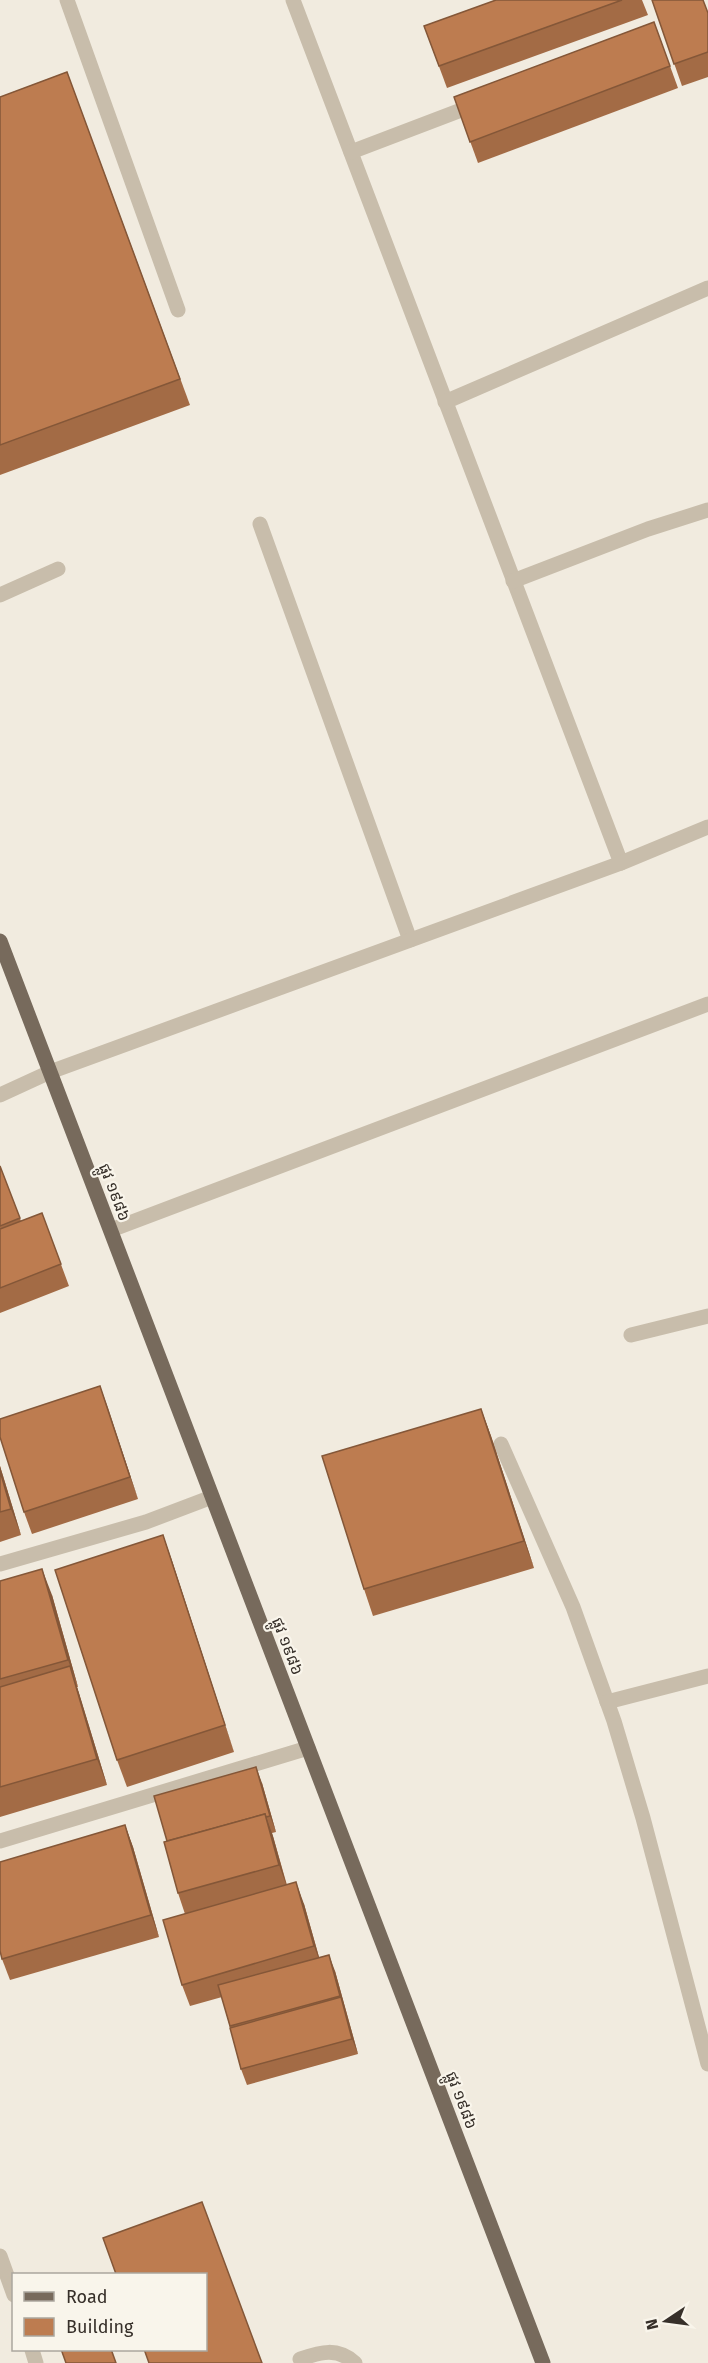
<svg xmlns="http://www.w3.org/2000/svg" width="708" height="2363" font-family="'Fira Sans','Noto Sans Khmer',sans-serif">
  <rect width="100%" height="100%" fill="#f1ebdf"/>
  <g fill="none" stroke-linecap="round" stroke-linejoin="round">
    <g stroke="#c8bdab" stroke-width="15">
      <polyline points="67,0 178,310"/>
      <polyline points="293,0 621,863"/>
      <polyline points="351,152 477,104"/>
      <polyline points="445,402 708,288"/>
      <polyline points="260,524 410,940"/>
      <polyline points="513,581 648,529 708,510"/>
      <polyline points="0,595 58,569"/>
      <polyline points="0,1095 50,1072 621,863 708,827"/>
      <polyline points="111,1230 708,1004"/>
      <polyline points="631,1335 708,1316"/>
      <polyline points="501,1444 573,1607 614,1721 643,1818 708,2064"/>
      <polyline points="0,1564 146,1522 212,1497"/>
      <polyline points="607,1702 708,1676"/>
      <polyline points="0,1841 308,1748"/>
      <polyline points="0,2256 14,2295"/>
      <polyline points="32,2350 36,2363"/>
      <path d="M300 2359C321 2352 337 2347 355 2363"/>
    </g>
    <polyline stroke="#776a5c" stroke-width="15" points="0,941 543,2363"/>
  </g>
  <g fill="#a36b45">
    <polygon points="496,0 642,0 648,15 447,88 424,26"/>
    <polygon points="652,0 708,12 708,77 682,86"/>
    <polygon points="654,22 678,88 478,163 454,97"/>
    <polygon points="67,72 190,405 0,475 0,97"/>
    <polygon points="0,1166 21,1221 42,1213 69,1286 0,1313"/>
    <polygon points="100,1386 138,1499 32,1534 24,1512"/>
    <polygon points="481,1409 491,1436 534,1568 373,1616 364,1589"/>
    <polygon points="0,1466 21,1535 0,1542"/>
    <polygon points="163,1535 172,1561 234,1752 127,1787 117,1760"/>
    <polygon points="0,1581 52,1595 78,1687 77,1687 107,1785 0,1817"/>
    <polygon points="262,1783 276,1832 272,1833 287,1885 304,1904 319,1957 335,1971 358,2054 247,2085 241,2069 222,1997 190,2006 182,1985 185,1914 178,1893"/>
    <polygon points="125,1825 133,1847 159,1937 10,1980 2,1959"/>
  </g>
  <g fill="#845738">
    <polygon points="100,1386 108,1408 138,1499 130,1477"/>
    <polygon points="481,1409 491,1436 534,1568 524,1541"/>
    <polygon points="0,1466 21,1535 11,1509 0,1471"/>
    <polygon points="163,1535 172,1561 234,1752 225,1725"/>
    <polygon points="42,1569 52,1595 78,1687 68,1660"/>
    <polygon points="70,1666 79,1693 107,1785 97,1759"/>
    <polygon points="256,1767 262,1783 276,1832 270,1816"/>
    <polygon points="265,1814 273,1836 287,1887 279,1865"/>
    <polygon points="125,1825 133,1847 159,1937 151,1915"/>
    <polygon points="296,1882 304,1904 322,1968 314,1946"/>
    <polygon points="329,1955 335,1971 358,2054 352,2039"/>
  </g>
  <g fill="#bd7c50" stroke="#845738" stroke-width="1.5">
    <polygon points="496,0 622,0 439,66 424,26"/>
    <polygon points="652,0 703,0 708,13 708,52 674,64"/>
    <polygon points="654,22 670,66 470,142 454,97"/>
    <polygon points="67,72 180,379 0,445 0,97"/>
    <polygon points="0,1166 20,1218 0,1226"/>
    <polygon points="42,1213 61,1264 0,1288 0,1229"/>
    <polygon points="100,1386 130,1477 24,1512 0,1437 0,1419"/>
    <polygon points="481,1409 524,1541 364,1589 322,1456"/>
    <polygon points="0,1471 11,1509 0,1512"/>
    <polygon points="163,1535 225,1725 117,1760 55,1570"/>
    <polygon points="42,1569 68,1660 0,1679 0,1581"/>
    <polygon points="70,1666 97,1759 0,1787 0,1687"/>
    <polygon points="256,1767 270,1816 266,1817 265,1814 167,1841 154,1796"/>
    <polygon points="265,1814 279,1865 178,1893 164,1842"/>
    <polygon points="125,1825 151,1915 2,1959 0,1951 0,1862"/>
    <polygon points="296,1882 314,1946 182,1985 163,1920"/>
    <polygon points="329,1955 340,1996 230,2026 218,1985"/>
    <polygon points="341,1997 352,2039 241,2069 230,2028"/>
    <polygon points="202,2202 262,2363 149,2363 144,2349 206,2349 206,2274 116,2274 103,2238"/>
    <polygon points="61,2349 111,2349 116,2363 66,2363"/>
  </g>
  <g text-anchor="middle" stroke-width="4.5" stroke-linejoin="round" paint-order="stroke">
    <g font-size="16" fill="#37302a" stroke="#f9f5eb">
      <text transform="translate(115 1192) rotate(69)" y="6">ផ្លូវ ១៩៨៦</text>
      <text transform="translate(288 1646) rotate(69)" y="6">ផ្លូវ ១៩៨៦</text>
      <text transform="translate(462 2100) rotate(69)" y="6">ផ្លូវ ១៩៨៦</text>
    </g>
  </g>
  <rect x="12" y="2273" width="195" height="78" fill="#f9f5eb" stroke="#aba69e" stroke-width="1.5"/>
  <rect x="24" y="2292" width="30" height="9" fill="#776a5c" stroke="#aba69e" stroke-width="1.5"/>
  <text x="66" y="2303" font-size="18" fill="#37302a">Road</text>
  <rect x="24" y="2318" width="30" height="18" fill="#bd7c50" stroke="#aba69e" stroke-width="1.5"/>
  <text x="66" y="2333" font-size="18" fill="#37302a">Building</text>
  <g transform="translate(666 2321) rotate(257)" stroke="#f9f5eb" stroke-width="4.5" paint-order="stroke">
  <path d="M0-4.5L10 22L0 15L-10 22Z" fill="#37302a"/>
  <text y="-9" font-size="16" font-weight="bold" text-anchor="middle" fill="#37302a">N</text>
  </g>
</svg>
